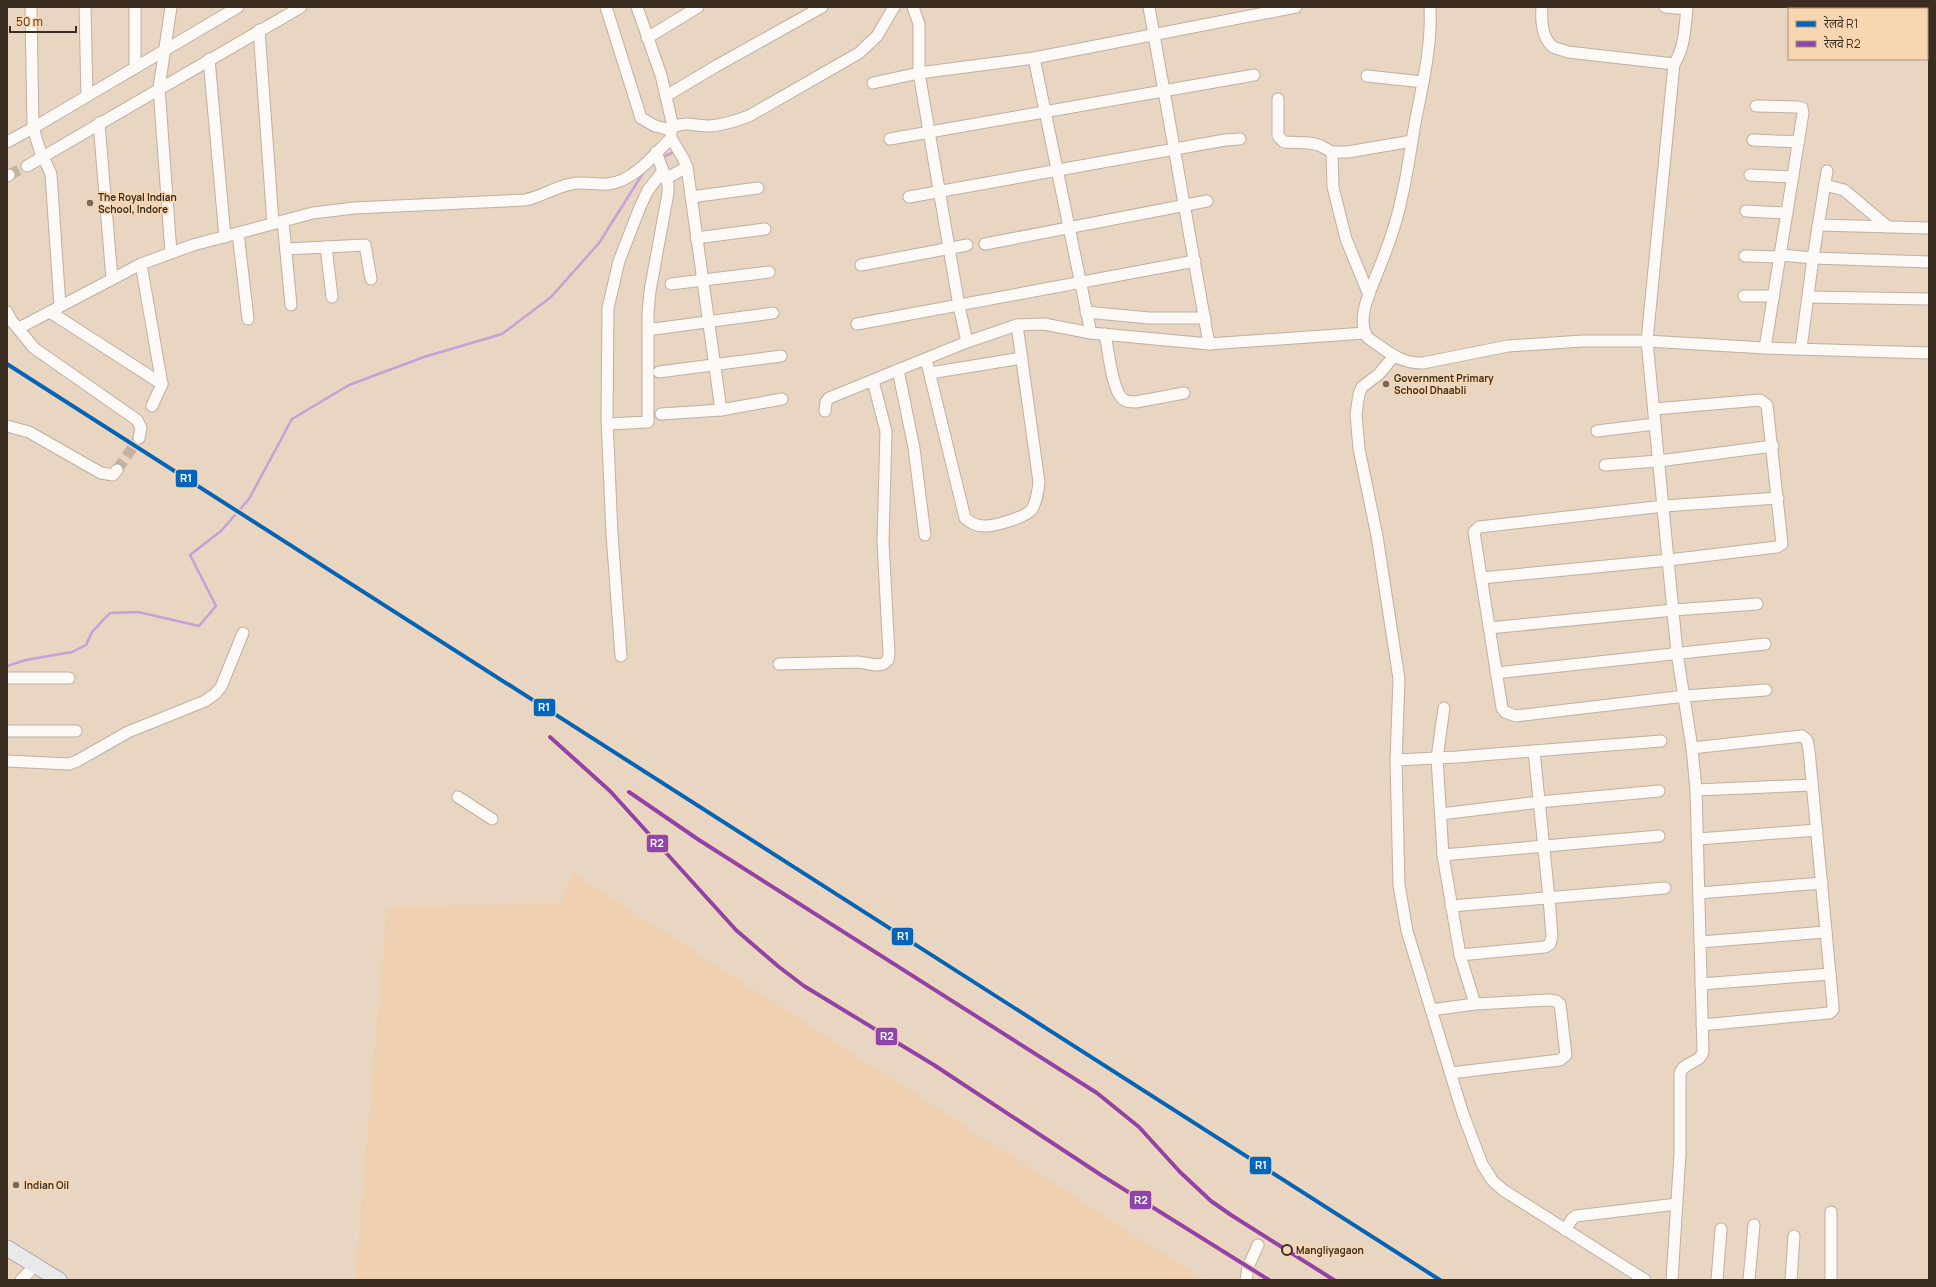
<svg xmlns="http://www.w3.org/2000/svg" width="1936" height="1287" font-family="Manrope,'Noto Sans Devanagari',sans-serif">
  <rect width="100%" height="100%" fill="#e8d5c2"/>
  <polygon fill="#efd1b1" points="573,873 1204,1280 355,1280 387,907 560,903"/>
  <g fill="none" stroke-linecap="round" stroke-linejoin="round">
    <g stroke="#c7a0d6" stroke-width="2.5">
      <polyline points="661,158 676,151"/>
      <polyline points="7,666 26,660 72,652 86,645 92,632 110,613 138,612 199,626 216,606 190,555 221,531 249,499 292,419 349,385 424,357 502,334 551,297 599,243 645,170"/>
    </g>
    <g stroke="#c5b4a2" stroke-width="11" stroke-dasharray="11 5.5" stroke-linecap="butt">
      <polyline points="9,175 27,166"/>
      <polyline points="117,470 139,438"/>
    </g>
    <defs>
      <g id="minor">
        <polyline points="31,7 33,128 42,157 47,165 51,174 60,306"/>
        <polyline points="85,7 87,96"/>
        <polyline points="135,7 135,67"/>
        <polyline points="606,7 641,118 655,126 671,130"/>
        <polyline points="637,7 661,75 673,127"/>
        <polyline points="913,7 919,24 919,73 959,306 967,342"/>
        <polyline points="1149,7 1209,344 1365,333"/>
        <path d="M1430 7C1432 44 1423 83 1416 118 1411 144 1408 171 1402 196 1397 222 1388 247 1378 271 1371 290 1355 319 1368 338 1386 350 1400 364 1423 363L1508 346 1582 341H1647L1765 348 1929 353"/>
        <path d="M1542 7C1541 20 1542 38 1553 47 1557 49 1564 50 1568 52L1674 64"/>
        <polyline points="1665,7 1687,9"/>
        <polyline points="259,30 273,223"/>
        <polyline points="647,38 698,7"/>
        <polyline points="1034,58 1091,333 1209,344"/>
        <polyline points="209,59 225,237"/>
        <polyline points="1367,76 1423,82"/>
        <polyline points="873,83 919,73 1034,58 1296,7"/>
        <polyline points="666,96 718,65 822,7"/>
        <polyline points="1278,99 1278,136 1284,142 1309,143 1319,145 1332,152 1348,152 1412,141"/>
        <polyline points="1756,106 1797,107 1802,108 1803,113 1765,348"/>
        <polyline points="99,123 112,279"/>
        <polyline points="671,138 683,158 687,167 721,410 782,399"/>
        <polyline points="890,139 1254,75"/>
        <polyline points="1753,140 1799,142"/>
        <polyline points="7,142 33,128 238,7"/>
        <polyline points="1332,152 1333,187 1346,239 1369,295"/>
        <polyline points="27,166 301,7"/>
        <polyline points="1750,175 1793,177"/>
        <polyline points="7,176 9,175"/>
        <polyline points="667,178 687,167"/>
        <polyline points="1825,185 1844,190 1888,227"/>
        <polyline points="691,197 758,188"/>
        <polyline points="909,197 1225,140 1240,139"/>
        <polyline points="1746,211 1787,213"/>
        <polyline points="283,221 291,305"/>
        <polyline points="1818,225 1929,228"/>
        <polyline points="238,233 248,319"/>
        <polyline points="696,238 765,229"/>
        <polyline points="985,244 1207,201"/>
        <polyline points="326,247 365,245 371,279"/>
        <polyline points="286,249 326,247 332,297"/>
        <polyline points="171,253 159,88 171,7"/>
        <polyline points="1781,255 1813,258 1929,262"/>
        <polyline points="1745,256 1780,257"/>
        <polyline points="141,264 162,384 152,406"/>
        <polyline points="861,265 967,245"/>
        <polyline points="671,284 769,272"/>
        <polyline points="1744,296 1774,296"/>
        <polyline points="1808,297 1929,299"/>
        <polyline points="7,312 11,320 34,348 137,420 141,428 139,438"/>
        <polyline points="50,312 162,384"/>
        <polyline points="1086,312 1149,318 1205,318"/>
        <polyline points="857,324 1195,261"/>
        <path d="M19 328 141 264 193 245 313 213 354 208 525 200C541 197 555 187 571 184 583 181 596 185 608 184 633 182 654 155 671 138V130L673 127C687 121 695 126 709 126 724 125 736 121 749 116L859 53 877 36 894 7"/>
        <polyline points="654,329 773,313"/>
        <path d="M1105 334C1108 349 1112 387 1121 397 1125 402 1130 402 1136 402L1184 393"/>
        <polyline points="1801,348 1813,258 1827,171"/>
        <polyline points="1394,356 1379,374 1362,387 1359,394 1356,414 1359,449 1377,536 1399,679 1396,760 1399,885 1407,931 1463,1114 1482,1164 1492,1180 1503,1190 1645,1280"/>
        <path d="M926 359 965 518C971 523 976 526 985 526 995 526 1027 517 1032 509 1037 501 1038 491 1039 482L1017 325"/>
        <polyline points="898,370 914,448 925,535"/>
        <polyline points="659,372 781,356"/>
        <polyline points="930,373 1022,358"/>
        <polyline points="825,411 826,402 829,398 967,342 1017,325 1044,324 1091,333"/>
        <polyline points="661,414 721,410"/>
        <polyline points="608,424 648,422 648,313 650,291 668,193 668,184 663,171"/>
        <polyline points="7,426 29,432 101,473 113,475 117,470"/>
        <polyline points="1597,431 1655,424"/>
        <polyline points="1605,465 1659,461 1773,446"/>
        <polyline points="1481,578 1669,560 1777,547 1782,544 1767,405 1760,400 1654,409"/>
        <polyline points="1489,628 1674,610 1757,604"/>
        <polyline points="621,656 612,534 607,419 608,308 619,261 640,207 648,190 663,171 656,152"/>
        <polyline points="779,664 858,662 876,665 883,664 888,660 889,654 883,542 886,431 873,381"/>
        <polyline points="1496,673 1765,644"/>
        <polyline points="7,678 69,678"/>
        <polyline points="1766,690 1685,696 1516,716 1505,712 1502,708 1474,532 1479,527 1664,506 1778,498"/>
        <polyline points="1444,708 1437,758 1443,855 1460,955 1475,1004"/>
        <polyline points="7,731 76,731"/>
        <polyline points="1692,748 1802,736 1807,740 1809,750 1833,1006 1833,1010 1829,1013 1702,1025"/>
        <polyline points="1396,760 1457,757 1661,741"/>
        <polyline points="7,761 69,764 77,761 128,732 205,701 215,694 221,687 243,633"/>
        <polyline points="1696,790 1812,785"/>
        <polyline points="458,797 492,819"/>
        <polyline points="1441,814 1539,802 1659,791"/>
        <polyline points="1698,839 1817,830"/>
        <polyline points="1443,855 1659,836"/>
        <polyline points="1699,893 1822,883"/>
        <polyline points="1451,906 1665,888"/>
        <polyline points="1700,942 1826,932"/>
        <polyline points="1460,955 1545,947 1550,944 1552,936 1549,898 1534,751"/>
        <polyline points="1701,984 1830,974"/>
        <polyline points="1431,1010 1475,1004 1549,1000 1556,1001 1560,1004 1566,1055 1560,1060 1451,1073"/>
        <polyline points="1831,1212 1831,1280"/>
        <polyline points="1565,1230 1572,1219 1576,1216 1677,1204"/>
        <polyline points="21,1280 29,1272"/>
        <polyline points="1246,1280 1248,1267 1258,1245"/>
        <path d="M1672 1280 1680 1153V1074C1683 1061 1701 1064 1703 1051L1696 790 1692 748 1677 653 1647 341 1674 64C1685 48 1685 26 1687 7"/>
        <polyline points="1717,1280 1721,1229"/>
        <polyline points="1749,1280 1754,1225"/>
        <polyline points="1791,1280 1794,1236"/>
      </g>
      <polyline id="major" points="7,1248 59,1280"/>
    </defs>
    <use href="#minor" stroke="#bfb0a1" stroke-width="13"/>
    <use href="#major" stroke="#aaa9a8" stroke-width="17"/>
    <use href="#minor" stroke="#fcf9f6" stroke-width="11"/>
    <use href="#major" stroke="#e8e9eb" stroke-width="15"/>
    <defs>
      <polyline id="rail-1" points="7,364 1440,1280"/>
      <g id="rail-2">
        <polyline points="550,737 610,791 736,930 779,967 804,986 934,1065 1101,1175 1269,1280"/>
        <polyline points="629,792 699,840 1097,1093 1139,1127 1180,1172 1211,1201 1231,1215 1334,1280"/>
      </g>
    </defs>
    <use href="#rail-1" stroke="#f8d6b2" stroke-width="7"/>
    <use href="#rail-2" stroke="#f8d6b2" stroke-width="7"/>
    <use href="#rail-1" stroke="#0065bd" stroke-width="4"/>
    <use href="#rail-2" stroke="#8e44ad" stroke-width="4"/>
  </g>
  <g fill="#786859" stroke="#f8d6b2" stroke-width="1.5">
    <circle cx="90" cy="203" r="4"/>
    <circle cx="1386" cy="384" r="4"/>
    <circle cx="16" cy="1185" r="4"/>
  </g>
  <circle fill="#f8d6b2" stroke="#3b2e20" stroke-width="2" cx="1287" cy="1250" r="5"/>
  <g text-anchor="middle" stroke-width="3.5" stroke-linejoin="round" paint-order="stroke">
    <g font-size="10" font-weight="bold" fill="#3b2e20" stroke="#f8d6b2" text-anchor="start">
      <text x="98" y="201">The Royal Indian<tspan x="98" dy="12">School, Indore</tspan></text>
      <text x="1394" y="382">Government Primary<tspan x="1394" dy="12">School Dhaabli</tspan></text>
      <text x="24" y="1189">Indian Oil</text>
    </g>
    <g font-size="10" font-weight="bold" fill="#3b2e20" stroke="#f8d6b2" text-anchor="start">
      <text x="1296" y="1254">Mangliyagaon</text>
    </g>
  </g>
  <g stroke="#f8d6b2" stroke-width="1.5">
    <rect x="175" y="469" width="23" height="19" rx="4" fill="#0065bd"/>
    <rect x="533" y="698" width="23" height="19" rx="4" fill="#0065bd"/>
    <rect x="646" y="834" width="23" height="19" rx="4" fill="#8e44ad"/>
    <rect x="891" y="927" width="23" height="19" rx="4" fill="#0065bd"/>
    <rect x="875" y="1027" width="23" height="19" rx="4" fill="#8e44ad"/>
    <rect x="1249" y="1156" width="23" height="19" rx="4" fill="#0065bd"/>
    <rect x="1129" y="1190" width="23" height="20" rx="4" fill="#8e44ad"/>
  </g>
  <g font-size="11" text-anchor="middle" font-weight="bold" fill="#fff">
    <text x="186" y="482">R1</text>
    <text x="544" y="711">R1</text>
    <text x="657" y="847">R2</text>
    <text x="903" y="940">R1</text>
    <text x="887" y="1040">R2</text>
    <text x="1261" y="1169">R1</text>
    <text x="1141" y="1204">R2</text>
  </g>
  <rect width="1936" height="1287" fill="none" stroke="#3b2e20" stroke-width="16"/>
  <rect x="1788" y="8" width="140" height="52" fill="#f8d6b2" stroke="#ac9378"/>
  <rect x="1796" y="21" width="20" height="6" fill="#0065bd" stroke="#ac9378"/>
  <text x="1824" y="28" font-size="12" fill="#3b2e20">रेलवे R1</text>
  <rect x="1796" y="41" width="20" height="6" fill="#8e44ad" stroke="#ac9378"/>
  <text x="1824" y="48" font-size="12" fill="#3b2e20">रेलवे R2</text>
  <path d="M10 26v6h66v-6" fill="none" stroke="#3b2e20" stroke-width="2"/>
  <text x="16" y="26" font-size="12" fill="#3b2e20" stroke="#f8d6b2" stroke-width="3" paint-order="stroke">50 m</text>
</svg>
